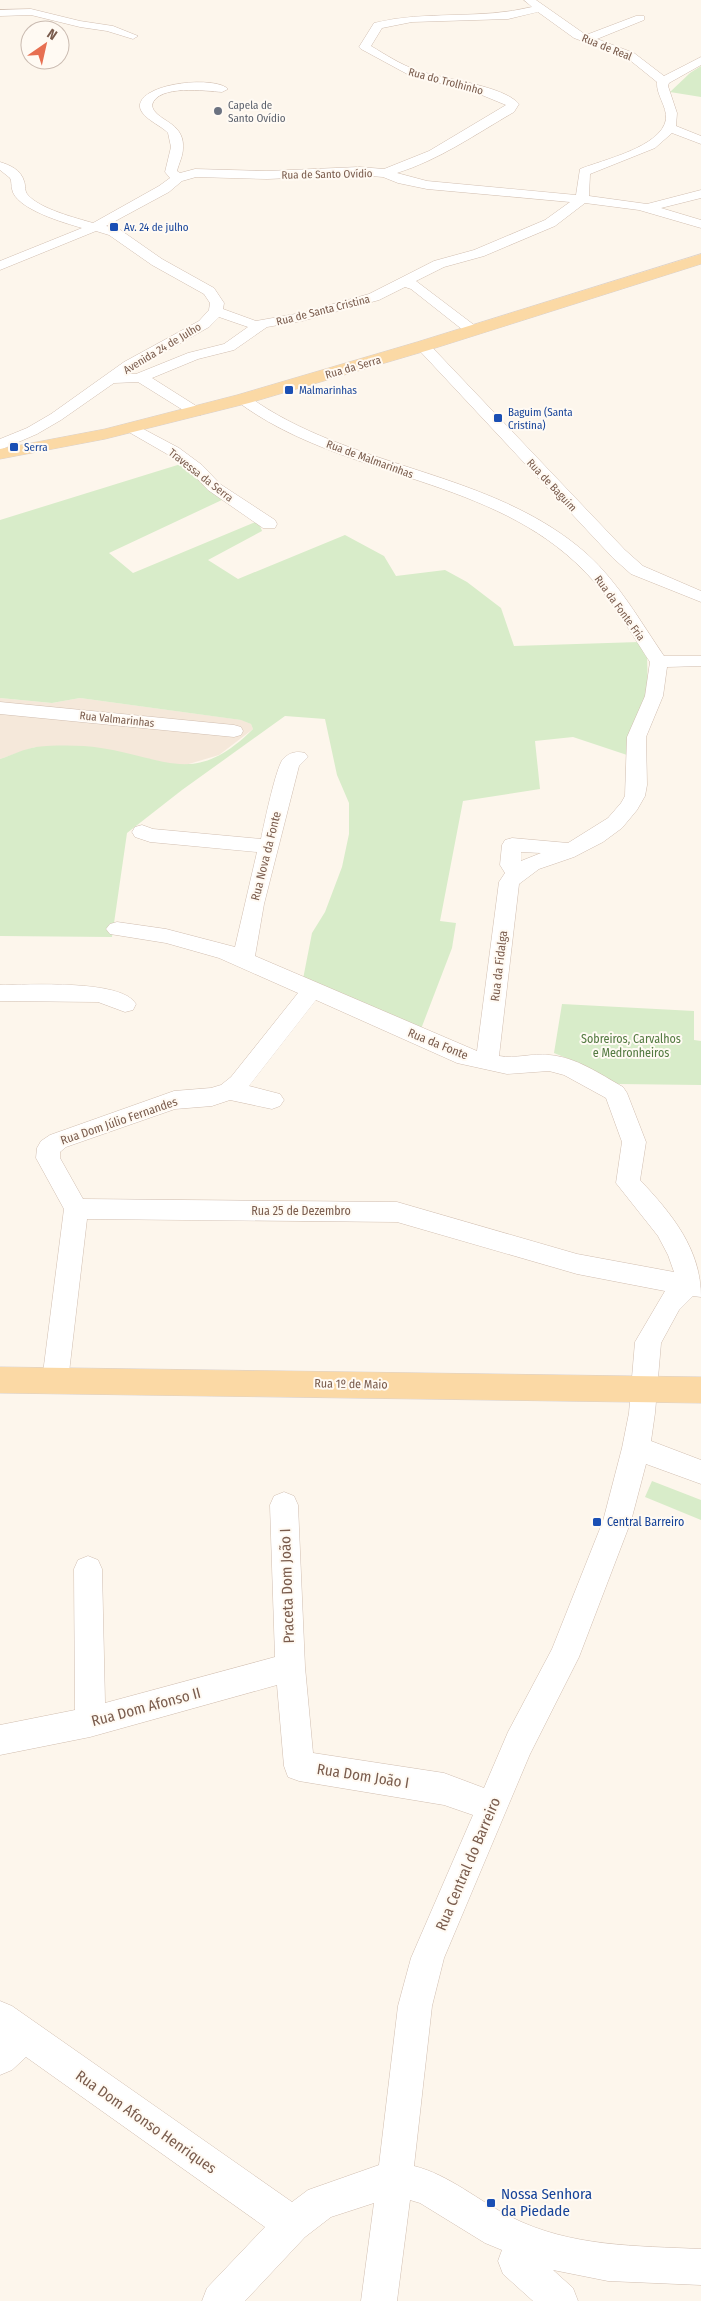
<svg xmlns="http://www.w3.org/2000/svg" width="701" height="2301" font-family="'Fira Sans Condensed',sans-serif">
  <rect width="100%" height="100%" fill="#fdf6ec"/>
  <polygon fill="#f5e8da" points="0,698 52,703 80,698 242,720 251,724 253,729 219,755 182,766 35,747 0,759"/>
  <g fill="#d8ecc9">
    <polygon points="701,66 701,97 670,92 690,73"/>
    <path d="M184 463 224 499 109 553 133 573 258 521 262 531 208 560 238 579 345 535 384 556 396 576 445 570 467 582 501 608 514 646 639 642 647 655 648 696 627 755 573 737 535 741 540 789 463 801 440 921 456 923 452 948 421 1029 303 979 312 933 325 912 342 867 349 834V803L337 775 325 719 285 716 182 790 127 833 112 937 0 936V759C12 755 24 749 36 747 57 745 81 745 101 748 167 758 195 787 253 729L251 724 241 720 80 698 52 703 0 698V520Z"/>
    <polygon points="562,1004 694,1011 694,1040 701,1041 701,1085 618,1084 576,1062 554,1053"/>
    <polygon points="652,1481 701,1500 701,1520 645,1497"/>
  </g>
  <g fill="none" stroke-linecap="round" stroke-linejoin="round">
    <defs>
      <g id="minor">
        <path d="M524 0H536L586 35 636 16H644V20L597 39 634 53 664 76 701 57V65L669 83 668 86 677 113 676 126 701 136V144L672 133 655 148 590 174 589 196 647 204 701 190V198L661 208 701 220V228L639 210 585 203 555 226 484 256 444 267 416 281 478 328 480 331 478 334H468L411 289 405 287 379 300 302 321 267 327 234 350 198 359 152 378 201 409 204 412 201 415H191L138 382 114 383 61 420 37 434 0 450V439L27 428 51 414 124 362 199 321 209 310 210 303 204 294 152 265 109 235 96 231 0 270V261L82 228C65 223 15 209 12 189 11 185 12 182 10 178L0 170V162C10 165 21 170 24 181 26 186 24 191 28 195 40 209 76 218 93 223L159 186 170 178 165 172 171 147 168 133C161 125 138 117 140 104 145 82 216 76 228 89L222 92C206 91 158 84 152 105 154 121 185 121 183 148 183 156 179 163 177 171L180 173 195 169 267 171 359 167 384 169 429 151 506 105 472 91 409 75 361 49 359 47 374 23C426 10 480 20 532 7ZM538 12 574 38 626 57 657 82C656 95 667 106 666 119 662 147 602 160 580 169L576 195 427 181 397 173C439 160 476 134 514 112L519 104C503 85 441 79 416 70 400 64 386 55 371 46L382 28 412 22 508 19ZM359 175 383 177 398 183 427 189 570 202 545 220 474 250 434 261 369 294 301 313 256 321 223 309 224 303 214 288 162 259 119 229 106 226 169 192 182 181 196 177 267 179ZM219 317 248 327 224 344 188 353 136 374H126L209 327Z"/>
        <polygon points="31,9 80,21 113,26 138,36 133,39 107,31 80,27 31,15 0,16 0,10"/>
        <polygon points="423,342 428,343 625,550 643,566 701,591 701,602 631,574 613,558 418,349 416,346 418,343"/>
        <path d="M243 394 248 396C350 470 491 469 587 554 619 583 640 621 664 656H701V666L667 667 663 696 646 737 647 785 645 796 637 810 622 828 603 842 574 857 539 869 519 884 499 1056C516 1059 532 1053 549 1055 576 1057 600 1074 623 1087L627 1093 646 1142 640 1180C672 1214 701 1249 701 1297L693 1296 679 1310 661 1343 655 1413 651 1441 701 1460V1484L646 1464 631 1521 579 1657 530 1754 444 1958 432 2006 414 2166C450 2175 478 2201 511 2217 570 2247 637 2246 701 2249V2285L608 2281 553 2270 573 2288 578 2301H533L503 2274 498 2261 502 2250 485 2243 420 2203 410 2200 397 2301H361L374 2203 331 2217 305 2237 245 2301H202L207 2288 265 2227 26 2057 12 2070 0 2075V2001L12 2006 292 2202 308 2190 379 2165 398 2006 411 1958 473 1815 444 1805 299 1781 288 1777 284 1766 277 1685 90 1737 0 1755V1725L75 1710 74 1569 78 1560 88 1556 98 1560 102 1569 105 1703 275 1657 270 1505 274 1496 284 1492 294 1496 298 1505 305 1667 313 1753 444 1773 484 1788 508 1732 552 1649 603 1521 622 1448 629 1413 635 1342 665 1291 577 1274 397 1222 87 1219 68 1381 64 1389 55 1392 46 1389 42 1381 64 1209 36 1158 37 1148 41 1141 50 1135 174 1091 211 1088 221 1085 231 1077 298 993 219 958 166 943 110 934 106 929 110 924 117 922 166 929 235 947 257 852 150 842 135 837 132 832 135 827 142 825 153 829 261 839C264 824 276 767 283 759 290 752 297 751 305 753L308 757 299 766 264 904 255 956 477 1051 499 882 505 873 500 865 502 845 505 840 512 838 568 843 608 818 621 803 625 796 627 737 645 696 650 662C627 627 607 591 575 562 481 475 339 477 238 402L235 399 238 396ZM521 852 541 853 521 861ZM316 1000 457 1063 507 1074 549 1071 564 1075 606 1098 622 1142 616 1183 658 1236 668 1255 674 1272 577 1254 397 1202 83 1199 60 1158V1152L66 1147 175 1109 212 1106 230 1100 272 1109 280 1106 284 1100 280 1094 249 1086Z"/>
        <polygon points="132,423 179,448 202,465 220,484 275,520 277,524 275,528 263,528 208,490 190,471 167,454 127,431 124,428 127,425"/>
        <polygon points="0,702 234,725 241,727 243,731 241,735 234,737 0,714"/>
        <path d="M0 985C28 985 122 979 136 1004L133 1010 125 1012 98 1002 0 1001Z"/>
      </g>
      <g id="major">
        <polygon points="701,254 701,264 429,350 249,403 105,439 0,459 0,449 105,429 237,395 417,342"/>
        <polygon points="0,1367 701,1377 701,1403 0,1393"/>
      </g>
    </defs>
    <use href="#minor" stroke="#d1beb0" stroke-width="1"/>
    <use href="#major" stroke="#dad1cd" stroke-width="1"/>
    <use href="#minor" fill="#fff" fill-rule="evenodd"/>
    <use href="#major" fill="#fbd9a5" fill-rule="evenodd"/>
  </g>
  <circle fill="#6b7280" stroke="#fffaf3" stroke-width="2" cx="218" cy="111" r="5"/>
  <g fill="#1a4fb4" stroke="#fffaf3" stroke-width="2">
    <rect x="109" y="222" width="10" height="10" rx="2.5"/>
    <rect x="284" y="385" width="10" height="10" rx="2.5"/>
    <rect x="493" y="413" width="10" height="10" rx="2.5"/>
    <rect x="9" y="442" width="10" height="10" rx="2.5"/>
    <rect x="592" y="1517" width="10" height="10" rx="2.5"/>
    <rect x="486" y="2198" width="10" height="10" rx="2.5"/>
  </g>
  <g text-anchor="middle" stroke-width="4" stroke-linejoin="round" paint-order="stroke">
    <g font-size="11" fill="#7a5c4d" stroke="#fffaf3">
      <text transform="translate(607 47) rotate(22)" y="4">Rua de Real</text>
      <text transform="translate(446 81) rotate(15)" y="4">Rua do Trolhinho</text>
      <text transform="translate(327 174) rotate(-1)" y="4">Rua de Santo Ovídio</text>
      <text transform="translate(323 310) rotate(-14)" y="4">Rua de Santa Cristina</text>
      <text transform="translate(162 348) rotate(-31)" y="4">Avenida 24 de Julho</text>
      <text transform="translate(353 367) rotate(-16)" y="4">Rua da Serra</text>
      <text transform="translate(370 459) rotate(20)" y="4">Rua de Malmarinhas</text>
      <text transform="translate(201 475) rotate(38)" y="4">Travessa da Serra</text>
      <text transform="translate(552 485) rotate(47)" y="4">Rua de Baguim</text>
      <text transform="translate(620 608) rotate(54)" y="4">Rua da Fonte Fria</text>
      <text transform="translate(117 719) rotate(6)" y="4">Rua Valmarinhas</text>
    </g>
    <g font-size="11" fill="#5b616d" stroke="#fffaf3" text-anchor="start">
      <text x="228" y="109">Capela de<tspan x="228" dy="13">Santo Ovídio</tspan></text>
    </g>
    <g font-size="11" fill="#164399" stroke="#fffaf3" text-anchor="start">
      <text x="124" y="231">Av. 24 de julho</text>
      <text x="299" y="394">Malmarinhas</text>
      <text x="508" y="416">Baguim (Santa<tspan x="508" dy="13">Cristina)</tspan></text>
      <text x="24" y="451">Serra</text>
    </g>
    <g font-size="12" fill="#7a5c4d" stroke="#fffaf3">
      <text transform="translate(266 856) rotate(-76)" y="4">Rua Nova da Fonte</text>
      <text transform="translate(499 966) rotate(-83)" y="4">Rua da Fidalga</text>
      <text transform="translate(438 1044) rotate(22)" y="4">Rua da Fonte</text>
      <text transform="translate(119 1121) rotate(-19)" y="4">Rua Dom Júlio Fernandes</text>
      <text x="301" y="1215">Rua 25 de Dezembro</text>
      <text transform="translate(351 1384) rotate(1)" y="4">Rua 1º de Maio</text>
    </g>
    <g font-size="12" fill="#537a41" stroke="#fffaf3">
      <text x="631" y="1043">Sobreiros, Carvalhos<tspan x="631" dy="14">e Medronheiros</tspan></text>
    </g>
    <g font-size="12" fill="#164399" stroke="#fffaf3" text-anchor="start">
      <text x="607" y="1526">Central Barreiro</text>
    </g>
    <g font-size="15" fill="#7a5c4d" stroke="#fffaf3">
      <text transform="translate(287 1586) rotate(-92)" y="5">Praceta Dom João I</text>
      <text transform="translate(146 1707) rotate(-15)" y="5">Rua Dom Afonso II</text>
      <text transform="translate(363 1776) rotate(9)" y="5">Rua Dom João I</text>
      <text transform="translate(468 1864) rotate(-67)" y="5">Rua Central do Barreiro</text>
      <text transform="translate(146 2122) rotate(35)" y="5">Rua Dom Afonso Henriques</text>
    </g>
    <g font-size="15" fill="#164399" stroke="#fffaf3" text-anchor="start">
      <text x="501" y="2199">Nossa Senhora<tspan x="501" dy="17">da Piedade</tspan></text>
    </g>
  </g>
  <g transform="translate(45 45) rotate(34)"><circle r="24" fill="#fffaf3" stroke="#cabbb1"/>
  <path d="M0-4L9 19L0 12L-9 19Z" fill="#e76f51"/>
  <text y="-8" font-size="14" font-weight="bold" text-anchor="middle" fill="#7a5c4d">N</text>
  </g>
</svg>
